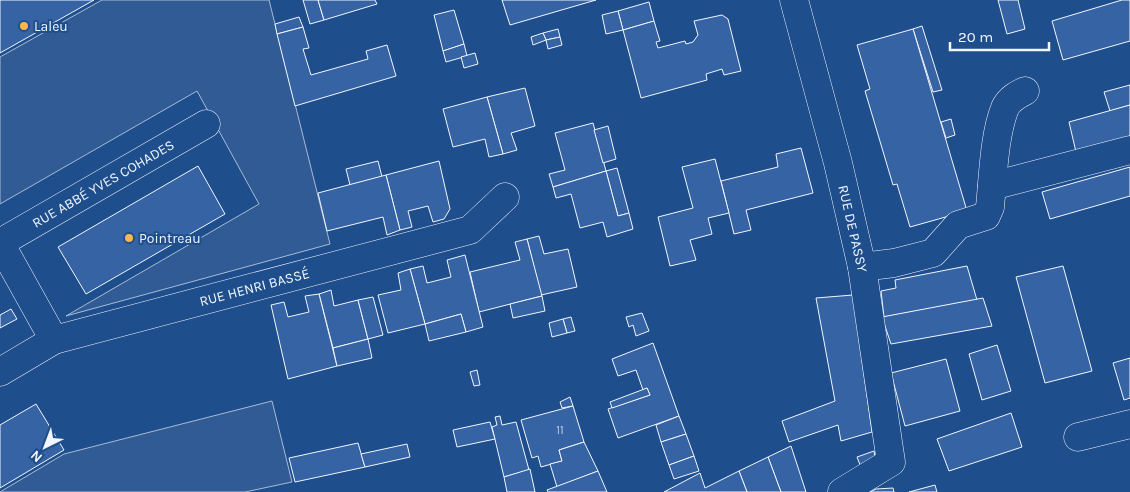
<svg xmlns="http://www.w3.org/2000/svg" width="1130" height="492" font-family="Karla,sans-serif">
  <rect width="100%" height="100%" fill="#1f4e8c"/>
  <g fill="#305b95" stroke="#a8bbd7">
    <polygon points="102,0 269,0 330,244 66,316 259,204 197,91 0,204 0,57"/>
    <polygon points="272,401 292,482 245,492 0,492 64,454"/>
  </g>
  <g fill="#3563a3" stroke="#f2f6ff">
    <polygon points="0,0 94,0 0,53"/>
    <polygon points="303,0 318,0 324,20 310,24"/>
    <polygon points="318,0 375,0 377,4 324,20"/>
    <polygon points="502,0 596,0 510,25"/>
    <polygon points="998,0 1018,0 1025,29 1007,34"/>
    <polygon points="1122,0 1130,0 1130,41 1063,60 1052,21"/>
    <polygon points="649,2 654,21 623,30 618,11"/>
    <polygon points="454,10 464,44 443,51 434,15"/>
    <polygon points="618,11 623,30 606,34 602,15"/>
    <polygon points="722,15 728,19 741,71 724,75 722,69 706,74 707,80 641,98 623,30 654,21 660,41 656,42 658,48 685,41 686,44 693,42 698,35 694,21"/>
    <polygon points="299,17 303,27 277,34 275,24"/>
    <polygon points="922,26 942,90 933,92 913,29"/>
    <polygon points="303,27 309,48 303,49 311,75 368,59 366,51 387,45 396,76 295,106 277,34"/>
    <polygon points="558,29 560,37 546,40 543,33"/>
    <polygon points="913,29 967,211 910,227 897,184 893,185 865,91 870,89 857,45"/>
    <polygon points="543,33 546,40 533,45 531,37"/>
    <polygon points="560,37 562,45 548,49 546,40"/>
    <polygon points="464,44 467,56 446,62 443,51"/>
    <polygon points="475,53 478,64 464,68 461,57"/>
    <polygon points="1130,85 1130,105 1110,111 1104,92"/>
    <polygon points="525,88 535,126 511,133 517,150 503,154 487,97"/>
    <polygon points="487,97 503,154 489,157 485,139 453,147 443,109"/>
    <polygon points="1130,105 1130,136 1076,152 1069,122"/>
    <polygon points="951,119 955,135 946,138 941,122"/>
    <polygon points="593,123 606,171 553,187 549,174 565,170 555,133"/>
    <polygon points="608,126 616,159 603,163 594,130"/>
    <polygon points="801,148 813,193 746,210 751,230 734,234 721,181 778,167 776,154"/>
    <polygon points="715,159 729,213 708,218 712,234 690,240 696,260 670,266 658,217 693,208 682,167"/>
    <polygon points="378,161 382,177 350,185 346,169"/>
    <polygon points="439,161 450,209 444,219 433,222 428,206 408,211 412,227 400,230 386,175"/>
    <polygon points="198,166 225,214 86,294 58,247"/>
    <polygon points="1130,167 1130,196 1050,219 1042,192"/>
    <polygon points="617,168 629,213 618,216 606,171"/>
    <polygon points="606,171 618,216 629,213 633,229 607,237 603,222 580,228 571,194 556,198 553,187"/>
    <polygon points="386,175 400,230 387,235 383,217 327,231 318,193"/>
    <polygon points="539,236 544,254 568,249 577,287 541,295 527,239"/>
    <polygon points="527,239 542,296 479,312 470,272 520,260 515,242"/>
    <polygon points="465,255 483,327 466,332 461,314 425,324 410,269 423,266 427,283 451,277 447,260"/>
    <polygon points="967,266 977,300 884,317 881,291 896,288 895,280"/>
    <polygon points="1063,266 1092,371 1045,383 1016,277"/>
    <polygon points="410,269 425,324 388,333 378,295 401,290 398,273"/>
    <polygon points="331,290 334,306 358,300 368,339 333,348 319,294"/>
    <polygon points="319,294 337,366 288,379 271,305 284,302 288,317 309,312 305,296"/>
    <polygon points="853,295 872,432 841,441 838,425 789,442 782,421 835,401 816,298"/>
    <polygon points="542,296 545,311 513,318 510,304"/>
    <polygon points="373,297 383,335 368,339 358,300"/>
    <polygon points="983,298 992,326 891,344 882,317"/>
    <polygon points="11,309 17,319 0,328 0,315"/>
    <polygon points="642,313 649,331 636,336 633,325 629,327 626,317"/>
    <polygon points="461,314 466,332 429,341 425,324"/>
    <polygon points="571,317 575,331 567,333 563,319"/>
    <polygon points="563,319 567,333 552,337 549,323"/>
    <polygon points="368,339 372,358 337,366 333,348"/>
    <polygon points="653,343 679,416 618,438 608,409 650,395 647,388 643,390 636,370 618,376 612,359"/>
    <polygon points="997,345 1011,391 982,400 969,354"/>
    <polygon points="1130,358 1130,398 1124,400 1113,363"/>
    <polygon points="946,359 960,411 905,426 891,373"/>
    <polygon points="477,370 480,385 474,386 470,372"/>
    <polygon points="647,388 650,395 612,408 610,402"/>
    <polygon points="570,397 573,406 562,408 560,402"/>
    <polygon points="36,404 64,450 0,488 0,425"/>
    <polygon points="573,406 584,442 559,450 562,461 541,467 538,456 532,458 521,420"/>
    <polygon points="1011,413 1022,447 949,471 937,439"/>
    <polygon points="500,416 502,425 516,422 529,470 504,477 492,427 497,425 495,417"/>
    <polygon points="679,416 686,434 661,442 656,425"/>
    <polygon points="490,422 495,439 457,447 453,430"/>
    <polygon points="686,434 694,456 669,465 661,442"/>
    <polygon points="584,442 598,471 557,487 550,464 562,461 559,450"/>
    <polygon points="358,443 365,467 295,482 289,458"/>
    <polygon points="407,444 410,457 365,467 361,454"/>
    <polygon points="791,446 806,492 781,492 768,457"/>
    <polygon points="874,451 876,462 862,470 857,457"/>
    <polygon points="694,456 699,471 674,479 669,465"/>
    <polygon points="768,457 781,492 747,492 739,471"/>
    <polygon points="530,469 535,492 507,492 504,477"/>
    <polygon points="598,471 607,492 548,492 547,490"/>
    <polygon points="739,471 747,492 664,492 700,473 705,488"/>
    <polygon points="935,485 937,492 909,492"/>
    <polygon points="893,488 894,492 870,492 876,489"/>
  </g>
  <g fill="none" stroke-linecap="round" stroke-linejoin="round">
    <defs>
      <g id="minor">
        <path id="s1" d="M794 0 838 163 862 267 891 462 842 492"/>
        <polyline points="992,186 1130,150"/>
        <path id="s2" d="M0 243 206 124"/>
        <polyline points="0,243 54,340"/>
        <path d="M862 267 894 263 933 253 958 225 986 216 990 207C993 178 994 135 1005 108 1009 99 1017 95 1025 91"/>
        <path id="s3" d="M0 372 54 340 470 230 505 197"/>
        <polyline points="1078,437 1130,424"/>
      </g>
    </defs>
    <use href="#minor" stroke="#f2f6ff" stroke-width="29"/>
    <use href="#minor" stroke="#1f4e8c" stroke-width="28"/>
  </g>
  <g fill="#ffb74d" stroke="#1f4e8c" stroke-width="2">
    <circle cx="24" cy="26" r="5"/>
    <circle cx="129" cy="238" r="5"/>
  </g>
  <g text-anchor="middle" stroke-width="4" stroke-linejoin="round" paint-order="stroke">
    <g font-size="11" fill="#c3d1e8">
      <text x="560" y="434">11</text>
    </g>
    <g font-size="14" fill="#f2f6ff" stroke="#1f4e8c" text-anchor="start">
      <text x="34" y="31">Laleu</text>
      <text x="139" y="243">Pointreau</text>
    </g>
    <g font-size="14" fill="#f2f6ff" stroke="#1f4e8c">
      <text dy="5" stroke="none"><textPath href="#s2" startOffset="119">RUE ABBÉ YVES COHADES</textPath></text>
      <text dy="5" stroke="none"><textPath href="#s1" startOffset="236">RUE DE PASSY</textPath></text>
      <text dy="5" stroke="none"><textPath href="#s3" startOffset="270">RUE HENRI BASSÉ</textPath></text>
    </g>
  </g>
  <g transform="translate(45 447) rotate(222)" stroke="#1f4e8c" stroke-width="4" paint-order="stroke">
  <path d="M0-4L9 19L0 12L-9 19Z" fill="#f2f6ff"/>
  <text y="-8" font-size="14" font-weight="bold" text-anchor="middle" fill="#f2f6ff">N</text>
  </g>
  <path d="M950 42v8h99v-8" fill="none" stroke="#f2f6ff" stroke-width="2.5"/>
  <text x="958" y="42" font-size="15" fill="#f2f6ff" stroke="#1f4e8c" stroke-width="4" paint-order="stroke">20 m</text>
</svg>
